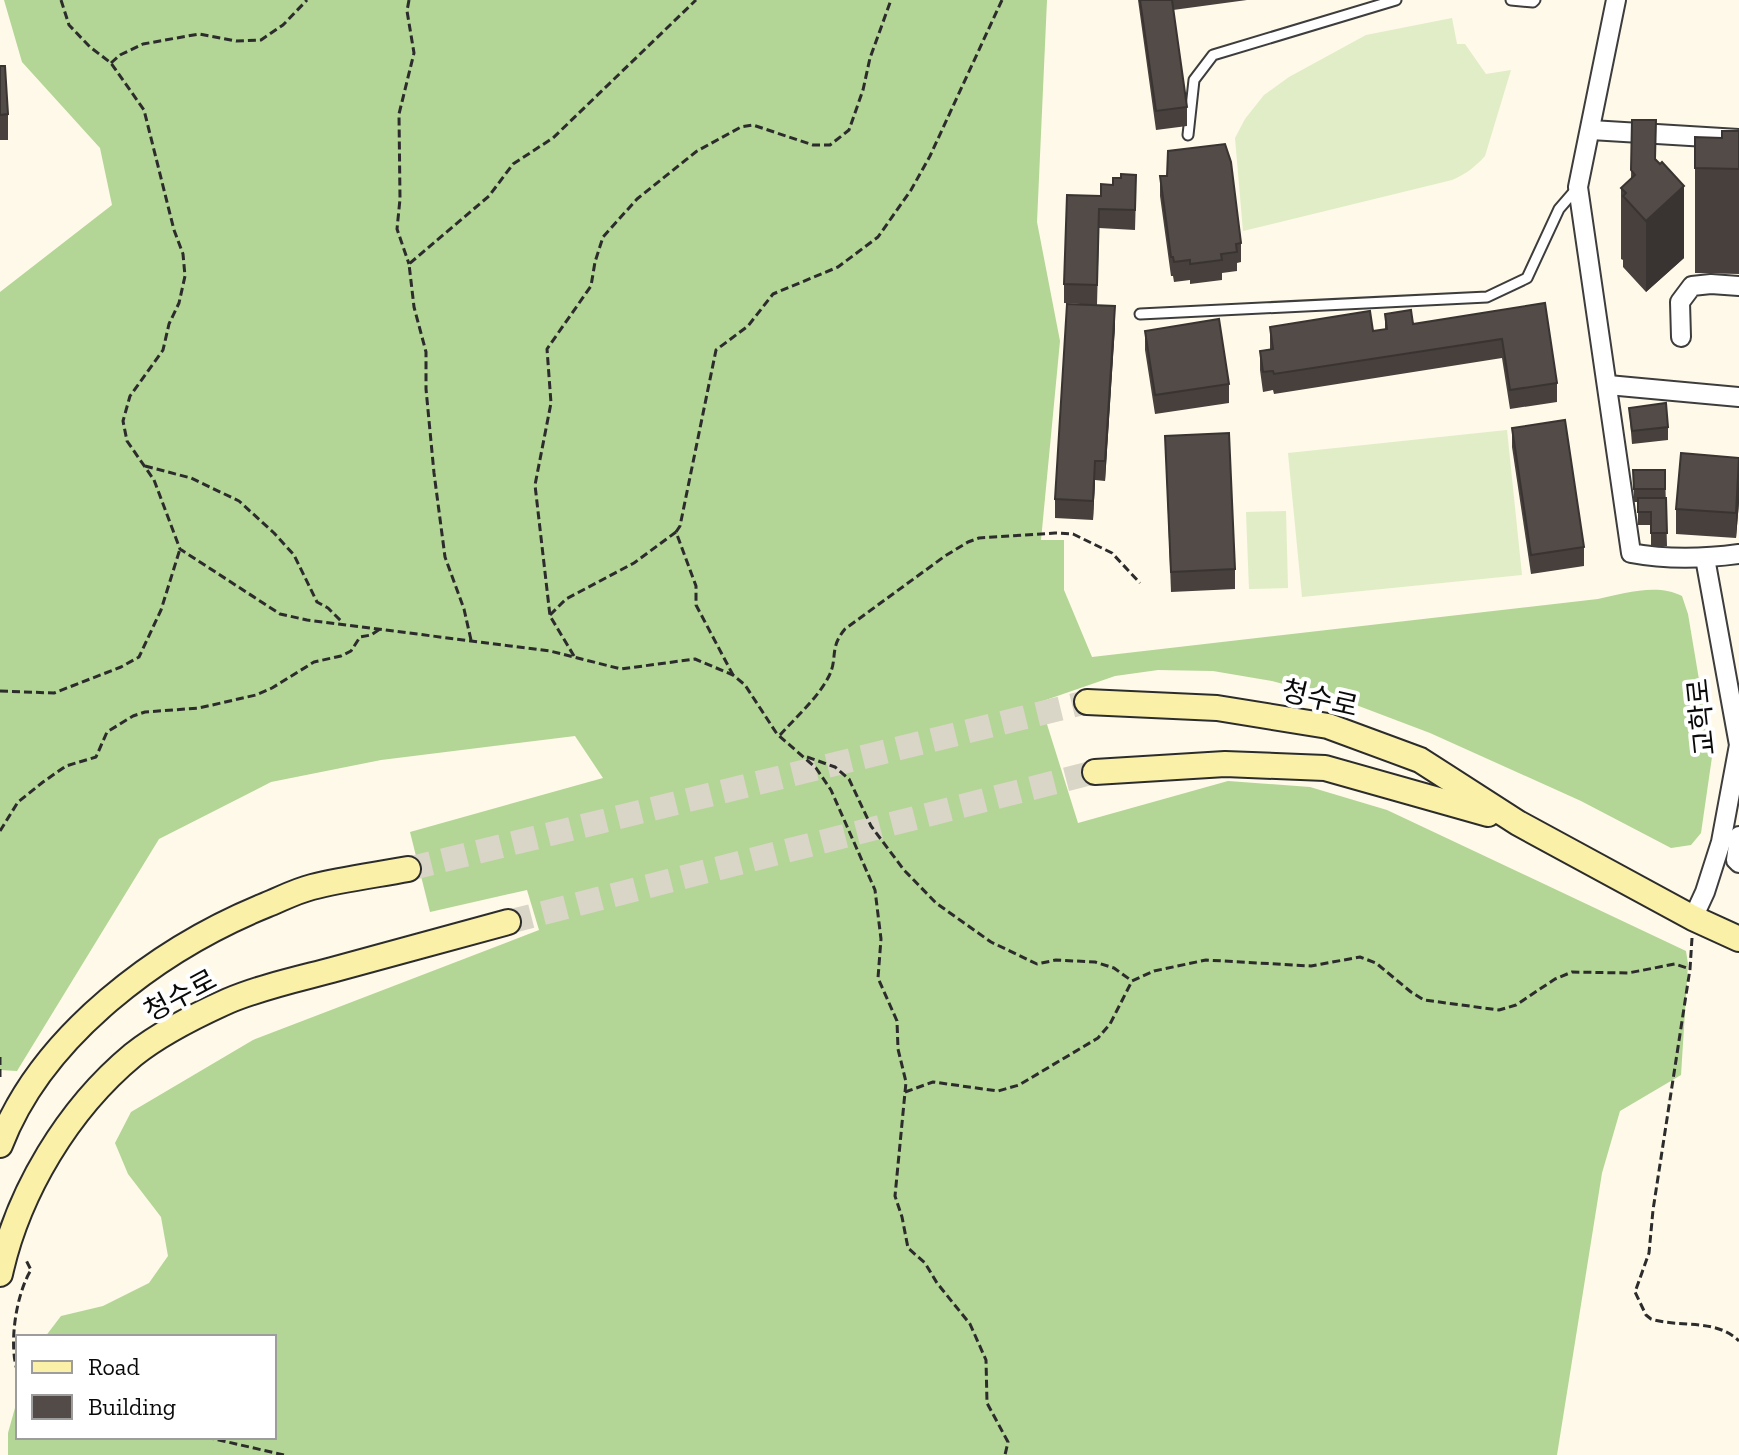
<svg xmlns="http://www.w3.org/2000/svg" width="1739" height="1455" font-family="'Zilla Slab','Noto Sans KR',serif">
  <rect width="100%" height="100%" fill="#fef9e8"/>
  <path fill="#b3d595" d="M4 0H1047L1037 222 1060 341 1041 540H1064V590L1092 657 1598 599C1624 593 1658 583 1682 596L1688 614 1712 757 1701 833 1691 845 1671 848 1581 801 1430 733 1343 700 1272 681 1213 671 1158 670 1115 676 1040 702 1078 823 1228 781 1310 787 1387 810 1686 951 1688 964 1681 1075 1620 1111 1602 1173 1557 1455H8V1433L18 1397V1437H274V1337H45L61 1316 103 1306 149 1283 168 1256 161 1217 128 1174 115 1143 131 1112 253 1040 539 930 527 890 430 912 410 832 603 778 575 736 381 760 271 782 159 839 17 1071 0 1070V292L112 205 100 148 22 62Z"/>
  <g fill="#e0edc6">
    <path d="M1452 18 1457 44H1465L1486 74 1511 70 1485 156C1475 167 1466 174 1452 180L1243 231 1235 138 1245 119 1264 95 1289 77 1366 35Z"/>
    <polygon points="1507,430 1522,575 1302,597 1288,453"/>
    <polygon points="1286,511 1288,588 1249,589 1246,512"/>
  </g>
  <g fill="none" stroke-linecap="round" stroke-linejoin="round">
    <g stroke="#d9d5c7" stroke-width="24" stroke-dasharray="24 12" stroke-linecap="butt">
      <polyline points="408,869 1087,702"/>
      <polyline points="508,922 1095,772"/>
    </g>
    <defs>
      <g id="service">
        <polyline points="1511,0 1533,2 1535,0"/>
        <polyline points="1188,135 1194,80 1213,55 1396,0"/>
        <polyline points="1140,314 1487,297 1527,278 1559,209 1578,187"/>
      </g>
      <g id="minor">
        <path d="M1616 0 1578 187 1631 553C1668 560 1702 559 1739 554"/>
        <polyline points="1591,130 1739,139"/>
        <polyline points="1681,337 1680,302 1692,286 1711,284 1739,286"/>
        <polyline points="1608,385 1739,397"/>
        <polyline points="1739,836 1736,860 1739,863"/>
        <polyline points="1693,918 1705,892 1721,842 1739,745 1705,558"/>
      </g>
      <g id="secondary">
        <polyline points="1087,702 1217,708 1328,726 1420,760 1518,823 1693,918 1739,939"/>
        <polyline points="1095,772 1225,764 1325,768 1488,814"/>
        <path d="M0 1145C42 1035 160 948 266 905 281 899 296 891 312 887 343 879 376 875 408 869"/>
        <path d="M0 1274C18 1192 68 1109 133 1055 158 1035 199 1014 228 1001 261 987 298 979 332 970 391 954 449 938 508 922"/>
      </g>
    </defs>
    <use href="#service" stroke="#3d3d3d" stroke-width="13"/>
    <use href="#minor" stroke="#3d3d3d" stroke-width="22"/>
    <use href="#secondary" stroke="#2c2c2c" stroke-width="28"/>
    <g stroke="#2c2c2c" stroke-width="3" stroke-dasharray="8 4" stroke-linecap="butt">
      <polyline points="61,0 69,25 90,47 111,63 144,110 174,230 183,254 185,276 179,303 169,324 163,350 130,396 123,421 127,441 154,480 180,549 280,614 307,620 550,651 621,669 695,659 733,675 745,685 777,734 816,768 831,790 875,890 881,939 878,978 897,1021 898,1049 906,1082 895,1196 902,1217 908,1248 925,1263 937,1283 970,1324 986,1360 987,1403 1008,1442 1005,1455"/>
      <polyline points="409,0 407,11 414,53 399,114 400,199 397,229 409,264"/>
      <polyline points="111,63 120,55 143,44 199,34 236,41 261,40 283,25 307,0"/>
      <polyline points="145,466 191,478 239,501 274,533 294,555 317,602 328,608 343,623"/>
      <polyline points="676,532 680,526 716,350 748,326 773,294 838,267 878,237 911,190 930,156 1002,0"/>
      <polyline points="550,615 566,599 634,563 676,532 696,586 696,605 733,675"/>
      <polyline points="471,640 464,609 445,557 434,473 426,389 426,352 414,307 409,264 489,196 513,164 553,138 696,0"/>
      <polyline points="574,656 550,616 535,485 551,403 547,349 591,286 595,262 603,237 637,199 697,151 741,127 753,125 813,145 830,145 849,130 863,90 870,58 891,0"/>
      <polyline points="0,691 54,693 121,667 139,657 161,610 180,549"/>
      <path d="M780 735C796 717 818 698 829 676 838 658 829 648 845 629L945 556 968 542 979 538 1055 533 1073 534 1112 553 1140 583"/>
      <polyline points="807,757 835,767 849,779 871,826 904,870 936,903 991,942 1037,964 1056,960 1095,962 1114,968 1132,981"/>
      <polyline points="0,831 18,802 43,782 66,766 96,757 107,732 133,716 145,712 199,708 256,695 272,688 314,662 341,656 351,651 360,637 371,635 380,629"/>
      <path d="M1692 938 1690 969 1653 1210 1649 1253 1635 1292 1646 1315 1651 1319C1679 1328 1716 1318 1739 1341"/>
      <polyline points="0,1057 0,1079"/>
      <polyline points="905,1092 933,1082 998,1091 1019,1085 1098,1038 1110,1024 1132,981 1154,971 1206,960 1311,966 1360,957 1376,963 1411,992 1424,1000 1499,1010 1516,1005 1555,979 1572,972 1628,973 1675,964 1690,969"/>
      <path d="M18 1373C8 1346 16 1294 31 1270L25 1258"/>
      <polyline points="206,1437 284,1455"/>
    </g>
    <use href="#service" stroke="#fff" stroke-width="9"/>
    <use href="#minor" stroke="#fff" stroke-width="18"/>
    <use href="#secondary" stroke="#faf0a7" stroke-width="24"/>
  </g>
  <g fill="#47403d">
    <polygon points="1138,0 1247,0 1173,10 1187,107 1187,126 1156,130"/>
    <polygon points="0,66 8,114 8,140 0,140"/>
    <polygon points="1632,120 1656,160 1684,258 1646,292 1623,267 1623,260 1621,259 1621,188 1631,179"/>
    <polygon points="1739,131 1739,274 1695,273 1695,137 1722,138"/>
    <polygon points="1160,176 1241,243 1241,262 1237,263 1237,271 1222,273 1222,280 1190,284 1190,280 1174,282 1173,276 1171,276 1160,196"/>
    <polygon points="1136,194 1135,230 1099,228 1097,305 1064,303 1064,284 1101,196"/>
    <polygon points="1545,303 1557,383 1557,402 1510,409 1502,358 1274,394 1273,390 1263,392 1260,370 1260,351 1270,349 1270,327 1373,331 1385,330 1385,314 1413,324"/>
    <polygon points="1115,326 1105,481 1095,480 1093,520 1055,518 1055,499"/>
    <polygon points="1145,331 1229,384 1229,403 1155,414 1145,350"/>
    <polygon points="1629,408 1668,427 1668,440 1632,444"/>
    <polygon points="1512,428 1584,547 1584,566 1531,574 1512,447"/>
    <polygon points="1165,436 1235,569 1235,589 1171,592"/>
    <polygon points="1739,458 1739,502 1736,538 1676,534 1676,509"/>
    <polygon points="1633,470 1665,470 1667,546 1651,546 1651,525 1638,525 1638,502 1634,502"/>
  </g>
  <g fill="#393432">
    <polygon points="1684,186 1684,258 1646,292 1646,221"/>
    <polygon points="1115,306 1115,326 1105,481 1105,461"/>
    <polygon points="1095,461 1095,480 1093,520 1093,501"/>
    <polygon points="1739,477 1739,502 1736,538 1736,513"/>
  </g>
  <g fill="#524b47" stroke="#393432" stroke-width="2">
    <polygon points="1140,0 1172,0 1187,107 1156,111"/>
    <polygon points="0,66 5,66 8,114 0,115"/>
    <polygon points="1632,120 1656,120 1655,159 1660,164 1662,162 1684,186 1646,221 1623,196 1626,193 1621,188 1635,175 1631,170"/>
    <polygon points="1722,131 1739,131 1739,169 1695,168 1695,137 1722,138"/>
    <polygon points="1225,144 1231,162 1241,243 1236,244 1237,252 1221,254 1222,260 1190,264 1190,260 1174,262 1173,257 1171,257 1160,176 1167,176 1168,151"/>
    <polygon points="1121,174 1136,175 1135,210 1099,209 1097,285 1064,284 1067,195 1101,196 1101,184 1113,185 1113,178 1121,178"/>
    <polygon points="1545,303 1557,383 1510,390 1502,339 1274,374 1273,371 1263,372 1260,351 1273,349 1270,327 1370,311 1373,331 1387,329 1385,314 1411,310 1413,324"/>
    <polygon points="1067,304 1115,306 1105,461 1095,461 1093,501 1055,499"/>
    <polygon points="1219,319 1229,384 1155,395 1145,331"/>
    <polygon points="1666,403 1668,427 1632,431 1629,408"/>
    <polygon points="1565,420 1584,547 1531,555 1512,428"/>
    <polygon points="1229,433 1235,569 1171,572 1165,436"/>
    <polygon points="1681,453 1739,458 1736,513 1676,509"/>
    <polygon points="1633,470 1665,470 1665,489 1634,489"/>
    <polygon points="1638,498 1666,498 1667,533 1651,533 1651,512 1638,512"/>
  </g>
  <g text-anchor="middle" stroke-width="8" stroke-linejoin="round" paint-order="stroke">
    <g font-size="28" fill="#0a0a0a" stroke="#fff">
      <text transform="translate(1320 698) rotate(13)" y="10">청수로</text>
      <text transform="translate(1701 717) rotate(-96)" y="10">교학로</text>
      <text transform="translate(180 995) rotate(-28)" y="10">청수로</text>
    </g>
  </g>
  <rect x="16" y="1335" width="260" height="104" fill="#ffffff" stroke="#9d9d9d" stroke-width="2"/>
  <rect x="32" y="1361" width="40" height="12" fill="#faf0a7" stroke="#9d9d9d" stroke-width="2"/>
  <text x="88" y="1375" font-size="24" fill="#0a0a0a">Road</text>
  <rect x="32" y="1395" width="40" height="24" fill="#524b47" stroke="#9d9d9d" stroke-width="2"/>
  <text x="88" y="1415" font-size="24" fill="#0a0a0a">Building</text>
</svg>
